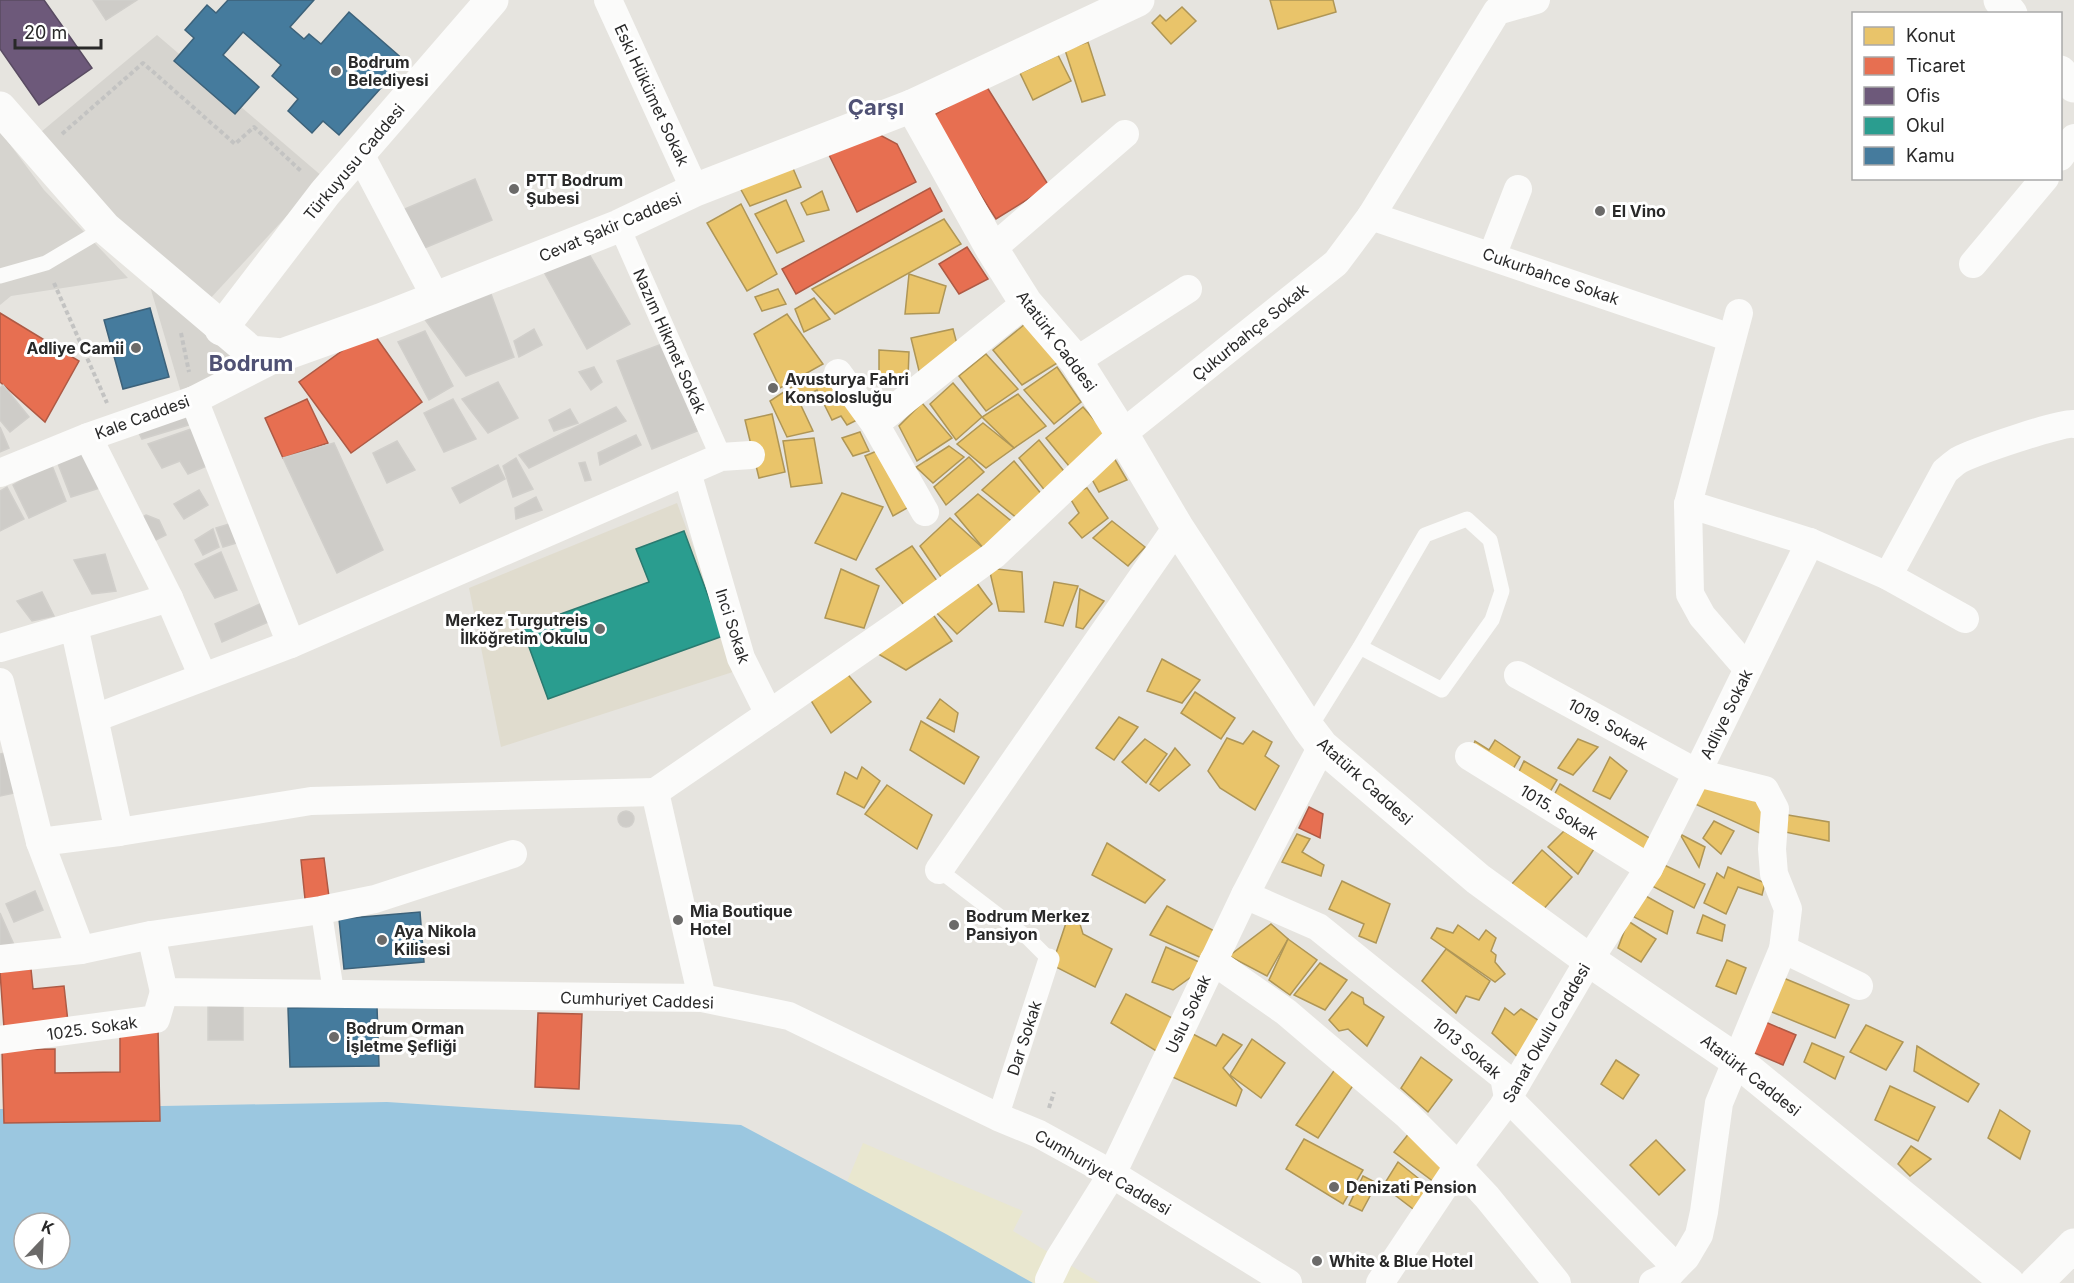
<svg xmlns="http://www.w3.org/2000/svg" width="2074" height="1283" font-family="Inter,sans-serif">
  <rect width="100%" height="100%" fill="#e6e4df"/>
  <polygon fill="#e0dcce" points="677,503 739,670 501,747 469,588"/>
  <polygon fill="#e9e7cf" points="863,1143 1023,1211 1013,1231 1100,1283 1033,1283 847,1182"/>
  <g fill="#d6d4cf">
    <polygon points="157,35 323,177 207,302 118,222 41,132"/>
    <polygon points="0,131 44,190 128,278 11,296 0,305"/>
    <polygon points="149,283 246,357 183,399"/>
  </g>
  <path fill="#9bc7e0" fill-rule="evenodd" d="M387 1102 741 1125 946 1234 1033 1283H0V1109ZM24 1223H60V1259H24Z"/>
  <g fill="#e9c46a" stroke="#af9656" stroke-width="1.5">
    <polygon points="1270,0 1333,0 1336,12 1278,29"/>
    <polygon points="1182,7 1196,21 1171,44 1152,23 1160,15 1166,21"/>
    <polygon points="1088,42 1105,95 1082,102 1065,50"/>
    <polygon points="1058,55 1071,81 1033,100 1020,73"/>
    <polygon points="789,159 801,187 750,206 739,186"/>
    <polygon points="822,191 829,210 807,215 801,203"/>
    <polygon points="786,200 804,241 777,253 755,214"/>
    <polygon points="741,204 777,274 747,291 707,223"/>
    <polygon points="944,219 961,244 835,314 812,289"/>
    <polygon points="909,274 946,286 939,313 905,314"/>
    <polygon points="778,289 786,304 762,311 755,297"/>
    <polygon points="814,298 830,319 804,332 795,309"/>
    <polygon points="787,314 823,364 780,388 754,334"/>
    <polygon points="1030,320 1062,360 1022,385 993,350"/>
    <polygon points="953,329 958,348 921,379 911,338"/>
    <polygon points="879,350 909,352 908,378 879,383"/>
    <polygon points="986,354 1018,389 986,411 959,376"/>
    <polygon points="1057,367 1081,402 1054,424 1024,390"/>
    <polygon points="828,374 863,417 847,425 841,416 832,420 817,390 798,399 813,431 787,437 770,401 802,380"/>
    <polygon points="953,383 982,417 956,440 930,404"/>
    <polygon points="1018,394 1046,426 1014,448 982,417"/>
    <polygon points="922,403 952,438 917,461 899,426"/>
    <polygon points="1083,407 1111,439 1073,471 1046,438"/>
    <polygon points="772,414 785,472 759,478 745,420"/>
    <polygon points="983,423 1014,448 986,468 957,444"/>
    <polygon points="860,432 869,451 853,456 842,438"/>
    <polygon points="814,438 822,483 791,487 783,441"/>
    <polygon points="1039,440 1067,475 1046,492 1019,458"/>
    <polygon points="949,446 964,457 933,483 916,467"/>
    <polygon points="884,448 914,504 893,516 865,456"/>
    <polygon points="969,457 984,472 946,505 934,487"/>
    <polygon points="1114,458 1127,480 1099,492 1089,474"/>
    <polygon points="1014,461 1043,496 1018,519 982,490"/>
    <polygon points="1087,488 1108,518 1082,538 1069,523 1079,513 1068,495"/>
    <polygon points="842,493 883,507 856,560 815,543"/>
    <polygon points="978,494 1015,524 984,549 955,514"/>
    <polygon points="950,518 984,549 945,583 920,546"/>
    <polygon points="1112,521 1145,547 1128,566 1093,538"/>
    <polygon points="912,546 940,585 907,609 876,569"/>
    <polygon points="989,568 1022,572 1024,612 999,611"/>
    <polygon points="841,569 879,586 864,628 825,618"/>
    <polygon points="971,575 992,604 957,634 931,607"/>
    <polygon points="1054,582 1078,586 1063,626 1045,622"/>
    <polygon points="1080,589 1104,601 1083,629 1076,627"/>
    <polygon points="929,609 952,641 906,670 873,651"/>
    <polygon points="1162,659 1200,680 1182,703 1147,691"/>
    <polygon points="844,670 871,702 831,733 810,699"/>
    <polygon points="1195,692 1235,718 1221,739 1181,713"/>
    <polygon points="940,699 958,713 954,732 927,718"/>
    <polygon points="1119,717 1138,727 1114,760 1096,748"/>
    <polygon points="921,721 979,757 964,784 910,750"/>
    <polygon points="1253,731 1272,742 1265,756 1279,766 1255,810 1220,788 1208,771 1227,738 1243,744"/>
    <polygon points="1145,739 1167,754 1146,783 1122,762"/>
    <polygon points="1578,739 1598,747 1573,775 1558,768"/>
    <polygon points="1495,740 1520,757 1509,776 1471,751 1475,741 1489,750"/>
    <polygon points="1175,748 1190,765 1159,791 1150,784"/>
    <polygon points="1610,757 1627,771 1610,799 1593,791"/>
    <polygon points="1524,761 1557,780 1547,797 1516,778"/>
    <polygon points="862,767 880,781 864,808 837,794 845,772 857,779"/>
    <polygon points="1707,779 1768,807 1764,835 1695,804"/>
    <polygon points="1560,784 1653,840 1646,860 1551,801"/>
    <polygon points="887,785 932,815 917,849 865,814"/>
    <polygon points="1788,815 1829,822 1829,841 1785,832"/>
    <polygon points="1714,821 1734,831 1721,854 1703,838"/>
    <polygon points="1564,831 1594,849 1578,874 1548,847"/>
    <polygon points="1297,834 1310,839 1302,852 1324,865 1321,876 1282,862"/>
    <polygon points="1680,834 1705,847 1699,867"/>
    <polygon points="1107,843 1165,880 1145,903 1092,875"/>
    <polygon points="1542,850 1572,877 1541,912 1511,885"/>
    <polygon points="1662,864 1705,884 1694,908 1652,886"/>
    <polygon points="1728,867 1765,883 1762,895 1738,887 1726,914 1704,903 1717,873 1724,878"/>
    <polygon points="1342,881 1390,904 1376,943 1359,936 1364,924 1329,909"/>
    <polygon points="1644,895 1673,911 1667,934 1634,917"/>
    <polygon points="1167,906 1220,934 1204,959 1150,935"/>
    <polygon points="1703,915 1725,925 1722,941 1697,933"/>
    <polygon points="1067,920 1080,924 1083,934 1112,949 1095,987 1052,965"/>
    <polygon points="1628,921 1656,939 1641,962 1618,948"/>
    <polygon points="1271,924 1288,939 1267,976 1229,956"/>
    <polygon points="1458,925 1479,940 1486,930 1496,938 1491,951 1496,955 1495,962 1505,974 1495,982 1431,938 1437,928 1453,933"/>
    <polygon points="1288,939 1317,960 1290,995 1269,980"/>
    <polygon points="1166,947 1199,962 1198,972 1173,990 1152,982"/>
    <polygon points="1446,949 1490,981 1479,1000 1466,996 1456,1013 1422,981"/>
    <polygon points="1727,960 1746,968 1736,994 1716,986"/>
    <polygon points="1320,963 1347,980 1325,1010 1294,995"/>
    <polygon points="1781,977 1849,1005 1835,1038 1767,1010"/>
    <polygon points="1352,992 1363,998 1364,1004 1384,1017 1367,1046 1348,1029 1339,1031 1329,1020"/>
    <polygon points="1126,994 1176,1020 1161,1054 1111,1023"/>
    <polygon points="1505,1008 1514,1015 1521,1009 1544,1024 1523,1062 1492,1033"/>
    <polygon points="1866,1025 1903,1042 1886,1070 1850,1052"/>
    <polygon points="1189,1032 1216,1046 1223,1034 1242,1045 1223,1068 1242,1090 1236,1106 1168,1075"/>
    <polygon points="1252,1039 1285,1063 1261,1098 1230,1075"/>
    <polygon points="1812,1043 1844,1057 1835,1079 1804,1062"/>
    <polygon points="1917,1046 1979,1084 1968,1102 1914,1071"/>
    <polygon points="1421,1057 1452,1080 1428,1112 1401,1088"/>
    <polygon points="1616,1060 1639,1075 1623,1099 1601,1084"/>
    <polygon points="1338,1065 1358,1078 1318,1138 1296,1125"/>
    <polygon points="1890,1086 1935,1107 1918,1141 1875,1120"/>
    <polygon points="2000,1110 2030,1131 2020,1159 1988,1138"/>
    <polygon points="1410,1132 1450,1162 1434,1182 1394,1152"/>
    <polygon points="1304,1139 1363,1170 1343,1204 1286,1169"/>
    <polygon points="1656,1140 1685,1170 1659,1195 1630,1165"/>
    <polygon points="1911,1146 1931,1159 1910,1176 1898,1164"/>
    <polygon points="1398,1162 1438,1194 1421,1215 1383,1186"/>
    <polygon points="1363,1176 1377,1183 1362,1211 1349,1205"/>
  </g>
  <g fill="#e76f51" stroke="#ae5a45" stroke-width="1.5">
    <polygon points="985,84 1049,186 996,219 931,117"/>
    <polygon points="878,134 897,144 916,182 857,212 829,155"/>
    <polygon points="930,188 942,211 796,294 782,269"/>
    <polygon points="967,247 988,279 959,294 939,264"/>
    <polygon points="0,313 79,361 45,422 0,382"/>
    <polygon points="371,330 422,402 351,453 299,382"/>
    <polygon points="307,399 328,443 283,458 265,418"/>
    <polygon points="1309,807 1323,814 1320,838 1299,828"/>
    <polygon points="324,858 329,897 305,899 301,860"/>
    <polygon points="31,969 33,989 64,986 68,1022 4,1028 0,972"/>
    <polygon points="538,1013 582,1014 579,1089 535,1087"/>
    <polygon points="1763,1021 1796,1035 1783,1065 1750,1051"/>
    <polygon points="158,1028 160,1121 4,1123 2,1050 55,1049 55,1073 120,1072 120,1029"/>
  </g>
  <polygon fill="#6d597a" stroke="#594b62" stroke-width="1.5" points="0,0 44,0 92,68 39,105 0,49"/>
  <polygon fill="#2a9d8f" stroke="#2a7a70" stroke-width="1.5" points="684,531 723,636 548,699 522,628 649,582 636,549"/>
  <g fill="#457b9d" stroke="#3d627a" stroke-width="1.5">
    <polygon points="228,0 314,0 290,27 304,39 309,34 321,44 349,12 405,61 339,135 323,121 312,133 288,111 298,99 272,76 281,65 243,32 223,55 259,87 235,114 174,61 194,38 185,30 207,5 216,13"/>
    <polygon points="150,308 169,377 123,389 104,320"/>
    <polygon points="420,912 424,962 344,969 339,919"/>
    <polygon points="377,1006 379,1066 290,1067 288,1008"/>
  </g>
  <g fill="#ceccc8" stroke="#d1cfcb" stroke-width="1.5">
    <polygon points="93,0 137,0 106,20"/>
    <polygon points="475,179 492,220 422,249 405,209"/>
    <polygon points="589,254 630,324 587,349 544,272"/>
    <polygon points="491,294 514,357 466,376 424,318"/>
    <polygon points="534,329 542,345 519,357 514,341"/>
    <polygon points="425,331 453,386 429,400 398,342"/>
    <polygon points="662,344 697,431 652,449 617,361"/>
    <polygon points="594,367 602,382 591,390 579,372"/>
    <polygon points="498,382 518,418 488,433 462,399"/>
    <polygon points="3,385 29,417 10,432 0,420 0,388"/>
    <polygon points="453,399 476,439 444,452 424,413"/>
    <polygon points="616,407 626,421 529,468 519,455"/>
    <polygon points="570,409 578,423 554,431 549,420"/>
    <polygon points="186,410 195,423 142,439 136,427"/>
    <polygon points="0,427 9,448 0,452"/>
    <polygon points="194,428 211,464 188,474 180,461 162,468 148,444"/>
    <polygon points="636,435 641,445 600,465 598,453"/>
    <polygon points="397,441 415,470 387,483 373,453"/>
    <polygon points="334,443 383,550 337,573 283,458"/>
    <polygon points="85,445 106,486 71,497 57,461"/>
    <polygon points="516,458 533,489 513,497 503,466"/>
    <polygon points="585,462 591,480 585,481 579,463"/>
    <polygon points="51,463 66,501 29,518 13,485"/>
    <polygon points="498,465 505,479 460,503 452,488"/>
    <polygon points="7,487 24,519 0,531 0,491"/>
    <polygon points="199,490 208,505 184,519 174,504"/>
    <polygon points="536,497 542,510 516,519 515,508"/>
    <polygon points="146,515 159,520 166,535 148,544 136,521"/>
    <polygon points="236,522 243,541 223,547 216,528"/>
    <polygon points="213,529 219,547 203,555 195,540"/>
    <polygon points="221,552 237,590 215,598 195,564"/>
    <polygon points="105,554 116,591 92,594 74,560"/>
    <polygon points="42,592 54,616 32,621 17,601"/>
    <polygon points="260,604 268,622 222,642 215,624"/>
    <polygon points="15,751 24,791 0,796 0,754"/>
    <circle cx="626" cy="819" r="8"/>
    <polygon points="35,891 43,910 14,922 6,904"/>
    <polygon points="0,913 15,947 0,951"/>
    <rect x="208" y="1002" width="35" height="38"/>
  </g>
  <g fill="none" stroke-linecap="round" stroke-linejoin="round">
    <g stroke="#c3c3c2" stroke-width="4" stroke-dasharray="4.5 3" stroke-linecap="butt">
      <polyline points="62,134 143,63 235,144 254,127 302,172"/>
      <polyline points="54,283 107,403"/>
      <polyline points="181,333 189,372"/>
      <polyline points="1049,1108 1054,1092"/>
    </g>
    <g stroke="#fbfbfa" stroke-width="15">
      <polyline points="0,276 46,263 105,228"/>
      <polyline points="1309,729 1360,647 1425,535 1467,519 1490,540 1502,591 1492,620 1442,690 1360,647"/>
      <polyline points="939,870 1028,938 1049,959"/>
    </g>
    <g stroke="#fbfbfa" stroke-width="21">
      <polyline points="619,226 721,457"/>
      <polyline points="321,910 334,995"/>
      <polyline points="998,1117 1049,959"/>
    </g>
    <g stroke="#fbfbfa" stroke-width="28">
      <polyline points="608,0 695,190"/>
      <polyline points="360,154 436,298"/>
      <polyline points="2060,157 2074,138"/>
      <polyline points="1371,216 1731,338"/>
      <polyline points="992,249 1125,134"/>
      <polyline points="1492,256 1518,189"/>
      <polyline points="1973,264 2045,178"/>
      <polyline points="1739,313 1688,504 1690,594 1702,616 1747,668"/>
      <polyline points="1076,361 1188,289"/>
      <polyline points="838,373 875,424 925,512"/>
      <polyline points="875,424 1026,303"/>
      <polyline points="0,473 88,437 194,400 282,355"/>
      <polyline points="1688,504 1810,542 1888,576 1965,619"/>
      <path d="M1888 576 1945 471C1949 468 1954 463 1959 460 1974 452 2061 422 2074 424"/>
      <polyline points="169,598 203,677"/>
      <polyline points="74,626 169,598 88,437"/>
      <polyline points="291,644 721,457 751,455"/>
      <polyline points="0,648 74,626 119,832 40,842"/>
      <polyline points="0,682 40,842 81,950"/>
      <polyline points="769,714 906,619 994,555 1122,434 1336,263 1371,216 1497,11 1536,0"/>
      <polyline points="95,718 291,644 194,400"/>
      <polyline points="1469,756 1649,868"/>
      <polyline points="655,792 769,714 741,658 687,472"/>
      <polyline points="655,792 702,998"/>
      <polyline points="119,832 311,801 655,792"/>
      <polyline points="939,870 1177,527"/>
      <polyline points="1245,895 1318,927 1504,1077 1508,1098 1676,1267"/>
      <polyline points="151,935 321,910 375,899 513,854"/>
      <polyline points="1783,949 1859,986"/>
      <polyline points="0,959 81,950 151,935 164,992 702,998 789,1016 998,1117 1039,1134 1112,1174 1288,1283"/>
      <polyline points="1213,961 1286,1012 1407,1115 1458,1166 1487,1197 1557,1283"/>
      <polyline points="0,1040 156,1019 164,992"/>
      <polyline points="1049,1280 1059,1259 1112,1174 1245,895 1322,746"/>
      <polyline points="1380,1283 1458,1166 1502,1108 1589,960 1649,868 1697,773 1518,675"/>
      <polyline points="1653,1283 1668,1276 1676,1267 1686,1257 1699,1235 1704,1212 1719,1103 1783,949 1788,909 1774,874 1772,849 1775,809 1765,790 1697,773 1810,542"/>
    </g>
    <g stroke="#fbfbfa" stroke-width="33">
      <polyline points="2000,0 2011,14"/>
      <polyline points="2060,72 2074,86"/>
      <polyline points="912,106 992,249 1026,303 1076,361 1122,434 1177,527 1309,729 1322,746 1478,879 1589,960 1736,1060 2008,1283"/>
      <polyline points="221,329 325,193 492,0"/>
      <polyline points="2036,1283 2074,1245"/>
    </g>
    <polyline stroke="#fbfbfa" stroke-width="33" points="0,108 105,228 251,352 282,355 380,320 619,226 695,190 912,106 1138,0"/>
  </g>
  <g fill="#6b6a69" stroke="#fff" stroke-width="2">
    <circle cx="336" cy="71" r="6"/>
    <circle cx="514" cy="189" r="6"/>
    <circle cx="1600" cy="211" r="6"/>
    <circle cx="136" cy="348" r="6"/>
    <circle cx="773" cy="388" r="6"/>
    <circle cx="600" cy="629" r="6"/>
    <circle cx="678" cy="920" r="6"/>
    <circle cx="954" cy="925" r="6"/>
    <circle cx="382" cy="940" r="6"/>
    <circle cx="334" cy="1037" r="6"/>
    <circle cx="1334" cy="1187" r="6"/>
    <circle cx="1317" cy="1261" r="6"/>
  </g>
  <g text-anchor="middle" stroke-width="6" stroke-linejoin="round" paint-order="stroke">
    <g font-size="16" font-weight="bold" fill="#292929" stroke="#fff" text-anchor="start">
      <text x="348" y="68">Bodrum<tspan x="348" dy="18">Belediyesi</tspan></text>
      <text x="526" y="186">PTT Bodrum<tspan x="526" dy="18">Şubesi</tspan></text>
      <text x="1612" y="217">El Vino</text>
      <text x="124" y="354" text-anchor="end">Adliye Camii</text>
      <text x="785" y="385">Avusturya Fahri<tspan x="785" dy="18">Konsolosluğu</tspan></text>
      <text x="588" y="626" text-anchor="end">Merkez Turgutreis<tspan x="588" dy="18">İlköğretim Okulu</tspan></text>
      <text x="690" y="917">Mia Boutique<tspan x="690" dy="18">Hotel</tspan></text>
      <text x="966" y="922">Bodrum Merkez<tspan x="966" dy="18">Pansiyon</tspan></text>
      <text x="394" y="937">Aya Nikola<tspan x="394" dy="18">Kilisesi</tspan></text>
      <text x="346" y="1034">Bodrum Orman<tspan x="346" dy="18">İşletme Şefliği</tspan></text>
      <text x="1346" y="1193">Denizati Pension</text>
      <text x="1329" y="1267">White &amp; Blue Hotel</text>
    </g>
    <g font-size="16" fill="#292929" stroke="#fff">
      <text transform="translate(652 95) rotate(65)" y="6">Eski Hükümet Sokak</text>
      <text transform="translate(354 162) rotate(-50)" y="6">Türkuyusu Caddesi</text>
      <text transform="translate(610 227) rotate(-23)" y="6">Cevat Şakir Caddesi</text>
      <text transform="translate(1551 276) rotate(19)" y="6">Cukurbahce Sokak</text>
      <text transform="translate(1250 332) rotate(-39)" y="6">Çukurbahçe Sokak</text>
      <text transform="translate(670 341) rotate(66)" y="6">Nazım Hikmet Sokak</text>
      <text transform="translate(1057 341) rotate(53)" y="6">Atatürk Caddesi</text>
      <text transform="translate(142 417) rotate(-20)" y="6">Kale Caddesi</text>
      <text transform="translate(733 626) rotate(72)" y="6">Inci Sokak</text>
      <text transform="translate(1726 714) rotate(-64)" y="6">Adliye Sokak</text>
      <text transform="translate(1608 724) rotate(29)" y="6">1019. Sokak</text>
      <text transform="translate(1365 781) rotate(42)" y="6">Atatürk Caddesi</text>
      <text transform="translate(1559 812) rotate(32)" y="6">1015. Sokak</text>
      <text transform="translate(637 1000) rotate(2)" y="6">Cumhuriyet Caddesi</text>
      <text transform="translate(1188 1014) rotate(-65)" y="6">Uslu Sokak</text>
      <text transform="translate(92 1028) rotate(-8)" y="6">1025. Sokak</text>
      <text transform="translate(1546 1033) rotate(-60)" y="6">Sanat Okulu Caddesi</text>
      <text transform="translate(1024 1038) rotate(-72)" y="6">Dar Sokak</text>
      <text transform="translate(1467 1048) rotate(40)" y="6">1013 Sokak</text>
      <text transform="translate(1751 1075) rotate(38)" y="6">Atatürk Caddesi</text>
      <text transform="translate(1103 1172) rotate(30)" y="6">Cumhuriyet Caddesi</text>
    </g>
    <g font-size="22" font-weight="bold" fill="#4f5174" stroke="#fff">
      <text x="876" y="115">Çarşı</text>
      <text x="251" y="371">Bodrum</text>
    </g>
  </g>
  <rect x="1852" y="12" width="210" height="168" fill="#ffffff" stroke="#a9a9a9" stroke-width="1.5"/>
  <rect x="1864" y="27" width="30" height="18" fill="#e9c46a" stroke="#a9a9a9" stroke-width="1.5"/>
  <text x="1906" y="42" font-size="18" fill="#292929">Konut</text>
  <rect x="1864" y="57" width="30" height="18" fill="#e76f51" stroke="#a9a9a9" stroke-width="1.5"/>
  <text x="1906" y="72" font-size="18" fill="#292929">Ticaret</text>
  <rect x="1864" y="87" width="30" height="18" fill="#6d597a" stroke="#a9a9a9" stroke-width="1.5"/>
  <text x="1906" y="102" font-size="18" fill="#292929">Ofis</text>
  <rect x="1864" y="117" width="30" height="18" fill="#2a9d8f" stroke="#a9a9a9" stroke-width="1.5"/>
  <text x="1906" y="132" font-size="18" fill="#292929">Okul</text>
  <rect x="1864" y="147" width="30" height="18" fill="#457b9d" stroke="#a9a9a9" stroke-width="1.5"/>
  <text x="1906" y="162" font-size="18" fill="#292929">Kamu</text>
  <g transform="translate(42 1241) rotate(23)"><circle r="28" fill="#ffffff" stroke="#a9a9a9" stroke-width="1.5"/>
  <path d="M0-4.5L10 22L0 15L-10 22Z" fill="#6b6a69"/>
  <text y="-9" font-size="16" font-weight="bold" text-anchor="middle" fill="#292929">K</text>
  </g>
  <path d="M15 39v9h86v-9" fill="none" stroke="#292929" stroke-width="3"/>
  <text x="24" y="39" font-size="18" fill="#292929" stroke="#ffffff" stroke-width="4.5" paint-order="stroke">20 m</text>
</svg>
